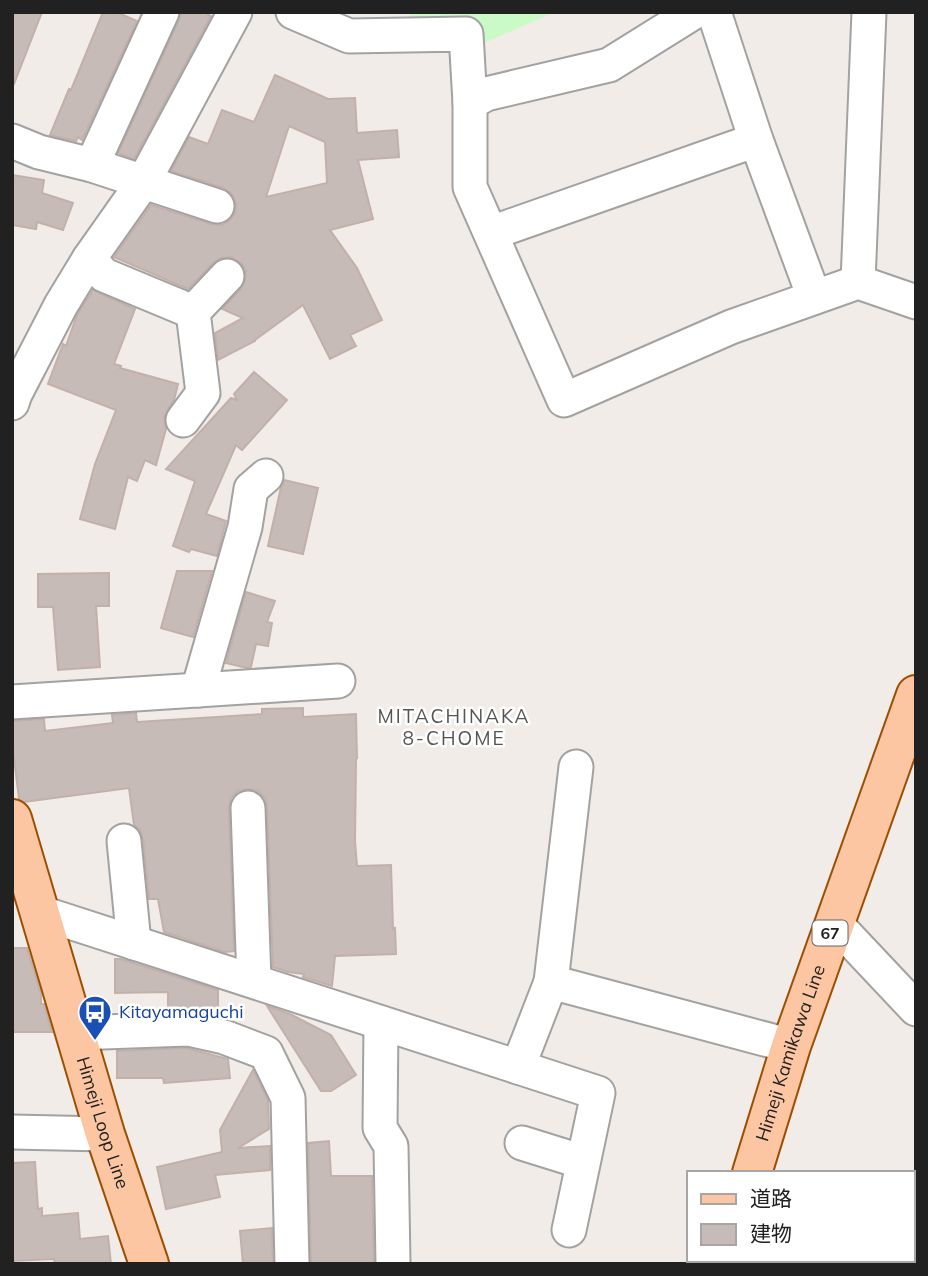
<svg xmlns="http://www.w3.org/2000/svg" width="928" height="1276" font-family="Mulish,'Noto Sans JP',sans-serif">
  <rect width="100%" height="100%" fill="#f1ece7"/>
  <polygon fill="#cafac6" points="412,12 555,12 477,46 477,20 408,20"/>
  <g fill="#c6bbb7" stroke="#c3b0aa" stroke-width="2" fill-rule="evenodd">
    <polygon points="12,12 42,12 14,84 12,84"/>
    <polygon points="103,12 116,12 137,21 82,140 78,137 76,141 50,135 69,89 71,90"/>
    <polygon points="181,12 203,12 211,16 134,159 118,153 179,20"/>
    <path d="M275 75 328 99 355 98 357 133 397 130 399 157 358 160 373 219 330 230 357 268 382 320 350 335 356 346 330 359 303 305 255 340V341L218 360 215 333 243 318 222 309 241 289 245 281 246 271 241 263 231 257 221 258 213 263 188 289 114 257 151 205 211 224 222 225 230 220 235 213 236 203 231 193 223 188 171 171 189 137 208 144 222 110 254 122ZM289 126 325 142 327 183 266 197Z"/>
    <polygon points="12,175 44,180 42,193 73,203 63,230 37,222 36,229 12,225"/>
    <polygon points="93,290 135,309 114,364 121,366 120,368 178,384 174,400 168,409 164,417 166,429 156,465 145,460 137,481 128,477 115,529 80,519 95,464 116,410 48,384 63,344 66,346 77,315"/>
    <polygon points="254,372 287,400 242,450 236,445 206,514 226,521 217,556 191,549 189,552 173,546 195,481 166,469 231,398 237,400 234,394"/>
    <polygon points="284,480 318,488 303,554 268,546 281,487"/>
    <polygon points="177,571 212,571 193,637 161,628"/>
    <polygon points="109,573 109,606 96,606 100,667 58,670 53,607 38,607 38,574"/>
    <polygon points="246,592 275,601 267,622 272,623 268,646 256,644 251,667 247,668 226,663"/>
    <polygon points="303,708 303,717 356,714 357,758 356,759 355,841 357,866 391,865 393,929 395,928 396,954 335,956 332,986 303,977 304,974 288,972 273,967 267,807 265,798 258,791 248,789 238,791 231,798 229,808 234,951 225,952 164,932 158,899 149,899 143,839 140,830 134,825 129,788 24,802 19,799 12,742 12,721 44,719 45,731 113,723 112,715 136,713 137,722 262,714 262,709"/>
    <polygon points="12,948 27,948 41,994 41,1004 44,1004 52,1032 12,1032"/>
    <polygon points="115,959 121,959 218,990 218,1016 192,1010 168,1010 168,992 115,993"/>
    <polygon points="267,1006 290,1014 331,1035 356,1075 331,1091 321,1091"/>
    <polygon points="186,1048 228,1059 230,1078 164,1083 163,1078 117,1078 117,1051"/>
    <polygon points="253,1070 268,1100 269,1129 238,1148 270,1146 270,1170 215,1175 220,1197 166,1209 157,1167 222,1152 220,1130"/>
    <polygon points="329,1141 331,1176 372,1176 374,1264 311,1264 308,1143"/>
    <polygon points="35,1162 38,1209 42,1208 42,1216 78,1213 80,1239 108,1236 111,1264 55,1264 54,1259 12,1261 12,1163"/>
    <polygon points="272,1228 273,1264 243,1264 240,1231"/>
  </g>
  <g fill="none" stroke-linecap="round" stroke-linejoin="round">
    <defs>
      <g id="minor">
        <polyline points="293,12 349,36 466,34 470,103 470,187 564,400 731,327 858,282 916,302"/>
        <polyline points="714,12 756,140"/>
        <polyline points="470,103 486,94 609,65 694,12"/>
        <polyline points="12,141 39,152 92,165 217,206"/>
        <polyline points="92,165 162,12"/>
        <polyline points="491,233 756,140 814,297"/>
        <polyline points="89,259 104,275 193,312"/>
        <polyline points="858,282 869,12"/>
        <polyline points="12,403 15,394 61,305 89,259 144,181 235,12"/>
        <polyline points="183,420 203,393 193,312 227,276"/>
        <polyline points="198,690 245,527 251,489 266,476"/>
        <polyline points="12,702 338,681"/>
        <polyline points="248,808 254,981"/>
        <polyline points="124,841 134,943"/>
        <polyline points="39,912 518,1067 551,982 791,1046"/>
        <polyline points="834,922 916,1009"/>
        <polyline points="551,982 576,767"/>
        <polyline points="381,1023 380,1128 391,1146 393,1264"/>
        <polyline points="75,1033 188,1029 224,1037 266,1053 288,1098 292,1264"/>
        <polyline points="518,1067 598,1093 569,1230"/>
        <polyline points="12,1132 105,1134"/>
        <polyline points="522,1143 583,1162"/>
      </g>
      <g id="major">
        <path id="s1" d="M12 819 105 1134 149 1264"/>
        <path id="s2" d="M752 1173 791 1046 916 695"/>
        <polyline points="727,1264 728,1260"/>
      </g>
    </defs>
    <use href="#minor" stroke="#a2a2a2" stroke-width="37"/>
    <use href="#major" stroke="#9d4f01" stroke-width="42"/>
    <use href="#minor" stroke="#fff" stroke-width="33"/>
    <use href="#major" stroke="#fcc6a2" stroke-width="38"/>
  </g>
  <defs>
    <symbol id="bus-pin" viewBox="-11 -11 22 30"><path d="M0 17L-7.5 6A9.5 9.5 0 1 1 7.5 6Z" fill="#1a4fb4" stroke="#fff"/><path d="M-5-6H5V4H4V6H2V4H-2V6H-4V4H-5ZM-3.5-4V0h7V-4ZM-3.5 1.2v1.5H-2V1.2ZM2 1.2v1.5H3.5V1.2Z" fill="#fff"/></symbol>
  </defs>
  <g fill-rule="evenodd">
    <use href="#bus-pin" x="76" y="993" width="38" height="52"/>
  </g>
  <g text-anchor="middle" stroke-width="5" stroke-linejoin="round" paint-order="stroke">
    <rect fill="#fff" stroke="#646464" stroke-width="2" x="812.5" y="920.5" width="35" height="25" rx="5"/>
    <g font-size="16" font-weight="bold" fill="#212121">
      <text x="830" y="939">67</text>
    </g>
    <g font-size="18" fill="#164399" stroke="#fff" text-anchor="start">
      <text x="119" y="1018">Kitayamaguchi</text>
    </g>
    <g font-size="18" fill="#212121" stroke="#fff">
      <text dy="6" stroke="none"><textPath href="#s2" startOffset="126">Himeji Kamikawa Line</textPath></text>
      <text dy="6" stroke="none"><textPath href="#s1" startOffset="317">Himeji Loop Line</textPath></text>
    </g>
    <g font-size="19" letter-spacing="2" fill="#545454" stroke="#fff">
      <text x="454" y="723">MITACHINAKA<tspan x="454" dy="22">8-CHOME</tspan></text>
    </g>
  </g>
  <rect width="928" height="1276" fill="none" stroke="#212121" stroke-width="28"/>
  <rect x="687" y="1171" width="228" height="91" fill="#ffffff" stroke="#a6a6a6" stroke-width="2"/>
  <rect x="701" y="1194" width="35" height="10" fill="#fcc6a2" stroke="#a6a6a6" stroke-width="2"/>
  <text x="750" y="1206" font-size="21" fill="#212121">道路</text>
  <rect x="701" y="1224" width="35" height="21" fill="#c6bbb7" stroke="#a6a6a6" stroke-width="2"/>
  <text x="750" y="1241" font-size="21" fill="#212121">建物</text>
</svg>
